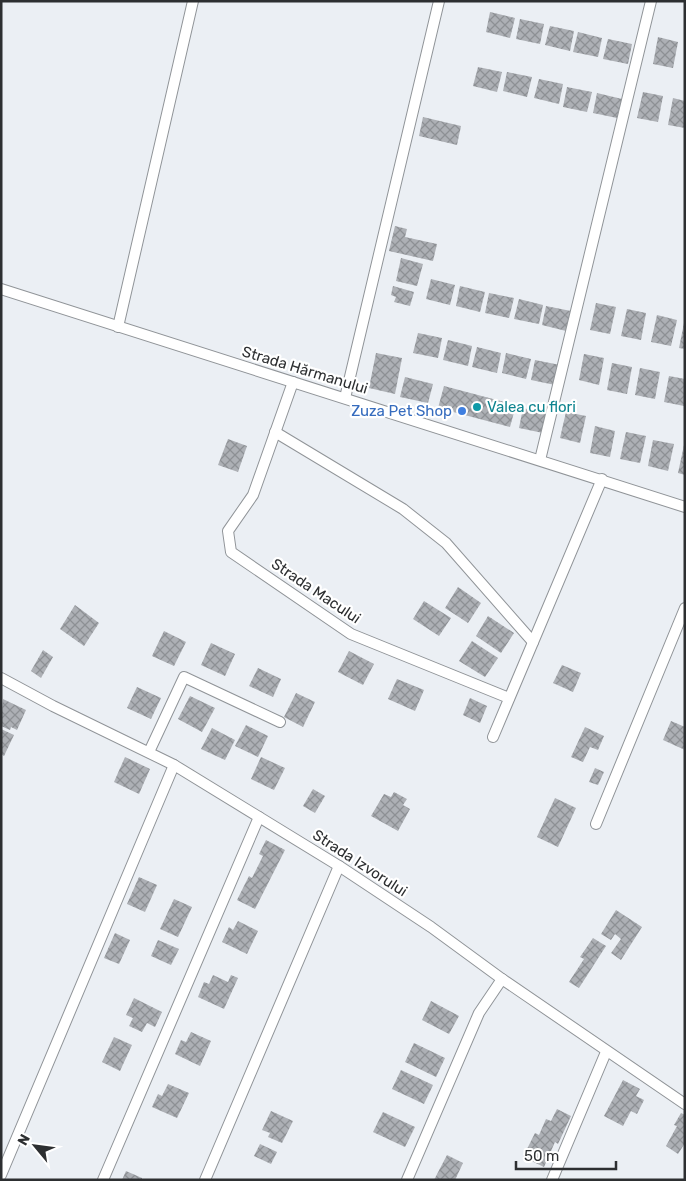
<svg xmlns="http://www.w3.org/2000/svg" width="686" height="1181" font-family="Rubik,sans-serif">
  <defs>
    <pattern id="building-cross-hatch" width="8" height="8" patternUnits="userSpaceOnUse" patternTransform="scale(1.25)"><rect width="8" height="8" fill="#adb0b5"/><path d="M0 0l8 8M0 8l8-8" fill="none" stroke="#8d9094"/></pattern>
  </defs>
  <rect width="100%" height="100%" fill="#ebeff4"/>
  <g fill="url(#building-cross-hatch)">
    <polygon points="490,12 515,18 510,38 486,32"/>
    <polygon points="520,19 544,24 540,44 516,39"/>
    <polygon points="550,26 574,31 570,51 545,45"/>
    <polygon points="578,32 602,38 598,57 573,52"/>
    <polygon points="658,37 678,42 673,68 653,64"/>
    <polygon points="608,39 632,44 628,64 603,59"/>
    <polygon points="478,67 502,72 497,92 473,86"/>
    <polygon points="507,72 532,77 527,97 503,91"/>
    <polygon points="539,79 563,84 559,104 534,98"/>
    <polygon points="567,87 592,92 587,112 563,107"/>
    <polygon points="643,92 663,96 658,122 637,118"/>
    <polygon points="597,93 622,99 617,118 593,113"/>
    <polygon points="673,98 685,101 685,128 668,125"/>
    <polygon points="423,117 461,126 457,145 419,136"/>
    <polygon points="395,226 407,229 405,237 437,244 433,261 389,251"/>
    <polygon points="401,258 423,264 417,286 396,281"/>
    <polygon points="431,279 455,285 450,305 426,299"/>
    <polygon points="393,286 414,292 410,306 394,302 396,297 391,295"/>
    <polygon points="460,286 485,292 480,312 456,306"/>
    <polygon points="489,293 514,298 509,318 485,313"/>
    <polygon points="519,299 543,305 539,324 514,319"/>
    <polygon points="596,303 616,307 610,334 590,330"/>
    <polygon points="546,306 571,311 566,331 542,325"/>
    <polygon points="627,309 646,313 641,340 621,336"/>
    <polygon points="657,315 677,320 671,346 651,342"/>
    <polygon points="684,323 685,323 685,349 679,348"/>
    <polygon points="418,333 442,338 438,358 413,353"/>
    <polygon points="448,340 472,346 468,366 443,360"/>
    <polygon points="477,347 501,353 497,373 472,367"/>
    <polygon points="376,353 402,358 395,394 369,388"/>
    <polygon points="506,353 531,359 526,379 502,373"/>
    <polygon points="584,354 604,358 599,385 579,380"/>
    <polygon points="535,360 560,365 555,385 531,380"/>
    <polygon points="612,363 632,367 627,394 607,390"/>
    <polygon points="640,368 660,372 655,399 635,395"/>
    <polygon points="669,376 685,379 684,406 664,402"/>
    <polygon points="405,377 433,384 428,403 400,397"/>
    <polygon points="444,386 516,405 510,427 438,408"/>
    <polygon points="523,408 547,413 543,433 519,428"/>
    <polygon points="566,412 586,416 580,443 560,438"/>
    <polygon points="595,426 615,431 610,457 590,453"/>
    <polygon points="626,432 646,436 640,463 620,459"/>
    <polygon points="228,439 247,446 238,472 218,465"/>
    <polygon points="653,440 674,444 668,471 648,466"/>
    <polygon points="684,445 685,445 685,475 678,473"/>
    <polygon points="458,587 481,603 468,623 445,608"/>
    <polygon points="424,601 451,618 439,636 413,619"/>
    <polygon points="75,605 99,623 84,646 60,629"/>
    <polygon points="488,616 514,633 501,653 476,636"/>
    <polygon points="164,631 186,642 174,666 152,656"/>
    <polygon points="472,641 498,658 485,677 459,661"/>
    <polygon points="211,643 235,654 225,676 201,665"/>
    <polygon points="43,650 53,657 41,678 31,671"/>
    <polygon points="349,651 374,664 363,685 338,672"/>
    <polygon points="562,665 581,673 573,692 553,683"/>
    <polygon points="258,668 281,679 273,697 249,686"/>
    <polygon points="397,679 424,690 415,711 388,699"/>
    <polygon points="137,687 161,698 151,719 127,708"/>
    <polygon points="296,693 315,702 303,727 284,717"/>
    <polygon points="190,696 215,708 202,732 178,719"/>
    <polygon points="470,698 487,706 480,723 463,715"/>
    <polygon points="3,699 26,710 17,730 11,727 10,730 1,726"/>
    <polygon points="671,721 685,727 685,750 663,740"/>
    <polygon points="246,725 268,736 258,757 235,746"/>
    <polygon points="585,727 604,736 598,750 590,747 583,762 571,757"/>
    <polygon points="212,728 235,740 225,760 201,749"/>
    <polygon points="1,729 14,735 4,756 1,754"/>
    <polygon points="125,757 150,769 139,794 114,782"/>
    <polygon points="261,757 285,768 274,790 251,779"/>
    <polygon points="595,768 604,772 598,785 589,782"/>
    <polygon points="313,789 325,796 315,813 303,806"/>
    <polygon points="394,792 407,799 403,805 410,809 398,831 371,816 384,794 391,797"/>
    <polygon points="555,798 576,808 558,847 537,837"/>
    <polygon points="266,840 285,850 255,909 237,900 249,876 252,878 263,856 259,854"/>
    <polygon points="139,877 157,885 145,912 127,904"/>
    <polygon points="174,899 192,907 178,937 160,929"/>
    <polygon points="616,910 642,927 621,960 611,953 621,939 615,934 611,940 601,934"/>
    <polygon points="238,921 258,931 247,954 222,942 229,927 233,930"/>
    <polygon points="115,933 130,940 119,964 104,958"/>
    <polygon points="593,938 606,946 579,988 569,982 584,959 580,957"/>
    <polygon points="158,940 179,949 171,965 151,956"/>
    <polygon points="213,975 228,982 231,975 238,978 224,1009 198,997 204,982 209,984"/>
    <polygon points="134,998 162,1012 155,1027 147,1023 142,1032 129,1026 133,1018 126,1015"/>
    <polygon points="431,1001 459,1016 449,1034 422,1020"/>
    <polygon points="191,1032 211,1041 200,1066 175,1054 181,1040 186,1042"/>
    <polygon points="114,1037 132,1045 120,1071 102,1062"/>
    <polygon points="414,1043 445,1058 436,1077 405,1062"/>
    <polygon points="401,1070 433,1085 424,1104 392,1089"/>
    <polygon points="623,1080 640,1089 636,1096 644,1100 637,1114 631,1111 623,1126 604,1116"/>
    <polygon points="168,1084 189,1093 177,1118 152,1107 158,1094 162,1096"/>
    <polygon points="557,1109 571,1116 558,1144 555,1142 544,1167 523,1157 535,1133 539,1135 546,1119 551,1121"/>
    <polygon points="271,1111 293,1121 282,1143 268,1137 270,1133 262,1130"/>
    <polygon points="383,1112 415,1127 405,1147 373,1132"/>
    <polygon points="681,1113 685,1115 685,1143 678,1154 666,1146 677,1126 674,1125"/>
    <polygon points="260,1144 277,1152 271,1164 254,1156"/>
    <polygon points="447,1155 463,1163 455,1180 434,1180"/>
    <polygon points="126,1171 142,1178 142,1180 122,1180"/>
  </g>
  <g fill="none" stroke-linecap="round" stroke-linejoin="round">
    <defs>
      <g id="minor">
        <polyline points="1,289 685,507"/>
        <polyline points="118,327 193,1"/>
        <polyline points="293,382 253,495 228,531 231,552 351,634 509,698"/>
        <polyline points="345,398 439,1"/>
        <polyline points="275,432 403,509 446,543 533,642"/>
        <polyline points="540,460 651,1"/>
        <polyline points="1,678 53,706 174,765 339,866 431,927 502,979 685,1104"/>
        <polyline points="493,737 602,479"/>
        <polyline points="149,752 184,677 280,722"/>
        <polyline points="596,824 685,608"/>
        <polyline points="1,1175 174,765"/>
        <polyline points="103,1180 259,817"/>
        <polyline points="205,1180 339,866"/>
        <polyline points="407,1180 479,1013 502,979"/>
        <polyline points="552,1180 606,1052"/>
      </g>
    </defs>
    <use href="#minor" stroke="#909498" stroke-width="12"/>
    <use href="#minor" stroke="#fff" stroke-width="10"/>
  </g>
  <circle fill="#0f9aa8" stroke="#fff" stroke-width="2" cx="477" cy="407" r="5"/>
  <circle fill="#3f7fe0" stroke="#fff" stroke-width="2" cx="462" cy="411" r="5"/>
  <g text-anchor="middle" stroke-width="4.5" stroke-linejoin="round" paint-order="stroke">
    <g font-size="15" fill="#2d2f31" stroke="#fff">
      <text transform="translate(305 370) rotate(17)" y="5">Strada Hărmanului</text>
      <text transform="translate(316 591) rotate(34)" y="5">Strada Macului</text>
      <text transform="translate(360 863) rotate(33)" y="5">Strada Izvorului</text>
    </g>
    <g font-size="15" fill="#0d838f" stroke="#fff" text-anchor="start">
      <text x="487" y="412">Valea cu flori</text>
    </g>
    <g font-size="15" fill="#366cbe" stroke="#fff" text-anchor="end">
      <text x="452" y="416">Zuza Pet Shop</text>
    </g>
  </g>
  <rect width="686" height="1181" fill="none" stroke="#2d2f31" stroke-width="5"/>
  <g transform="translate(35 1146) rotate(299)" stroke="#ffffff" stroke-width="4" paint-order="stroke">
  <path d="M0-4L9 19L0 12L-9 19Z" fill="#2d2f31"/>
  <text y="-8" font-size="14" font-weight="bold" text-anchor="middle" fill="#2d2f31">N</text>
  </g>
  <path d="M516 1161v8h100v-8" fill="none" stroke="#2d2f31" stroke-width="2.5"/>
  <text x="524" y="1161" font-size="15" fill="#2d2f31" stroke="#ffffff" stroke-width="4" paint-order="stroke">50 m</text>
</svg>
